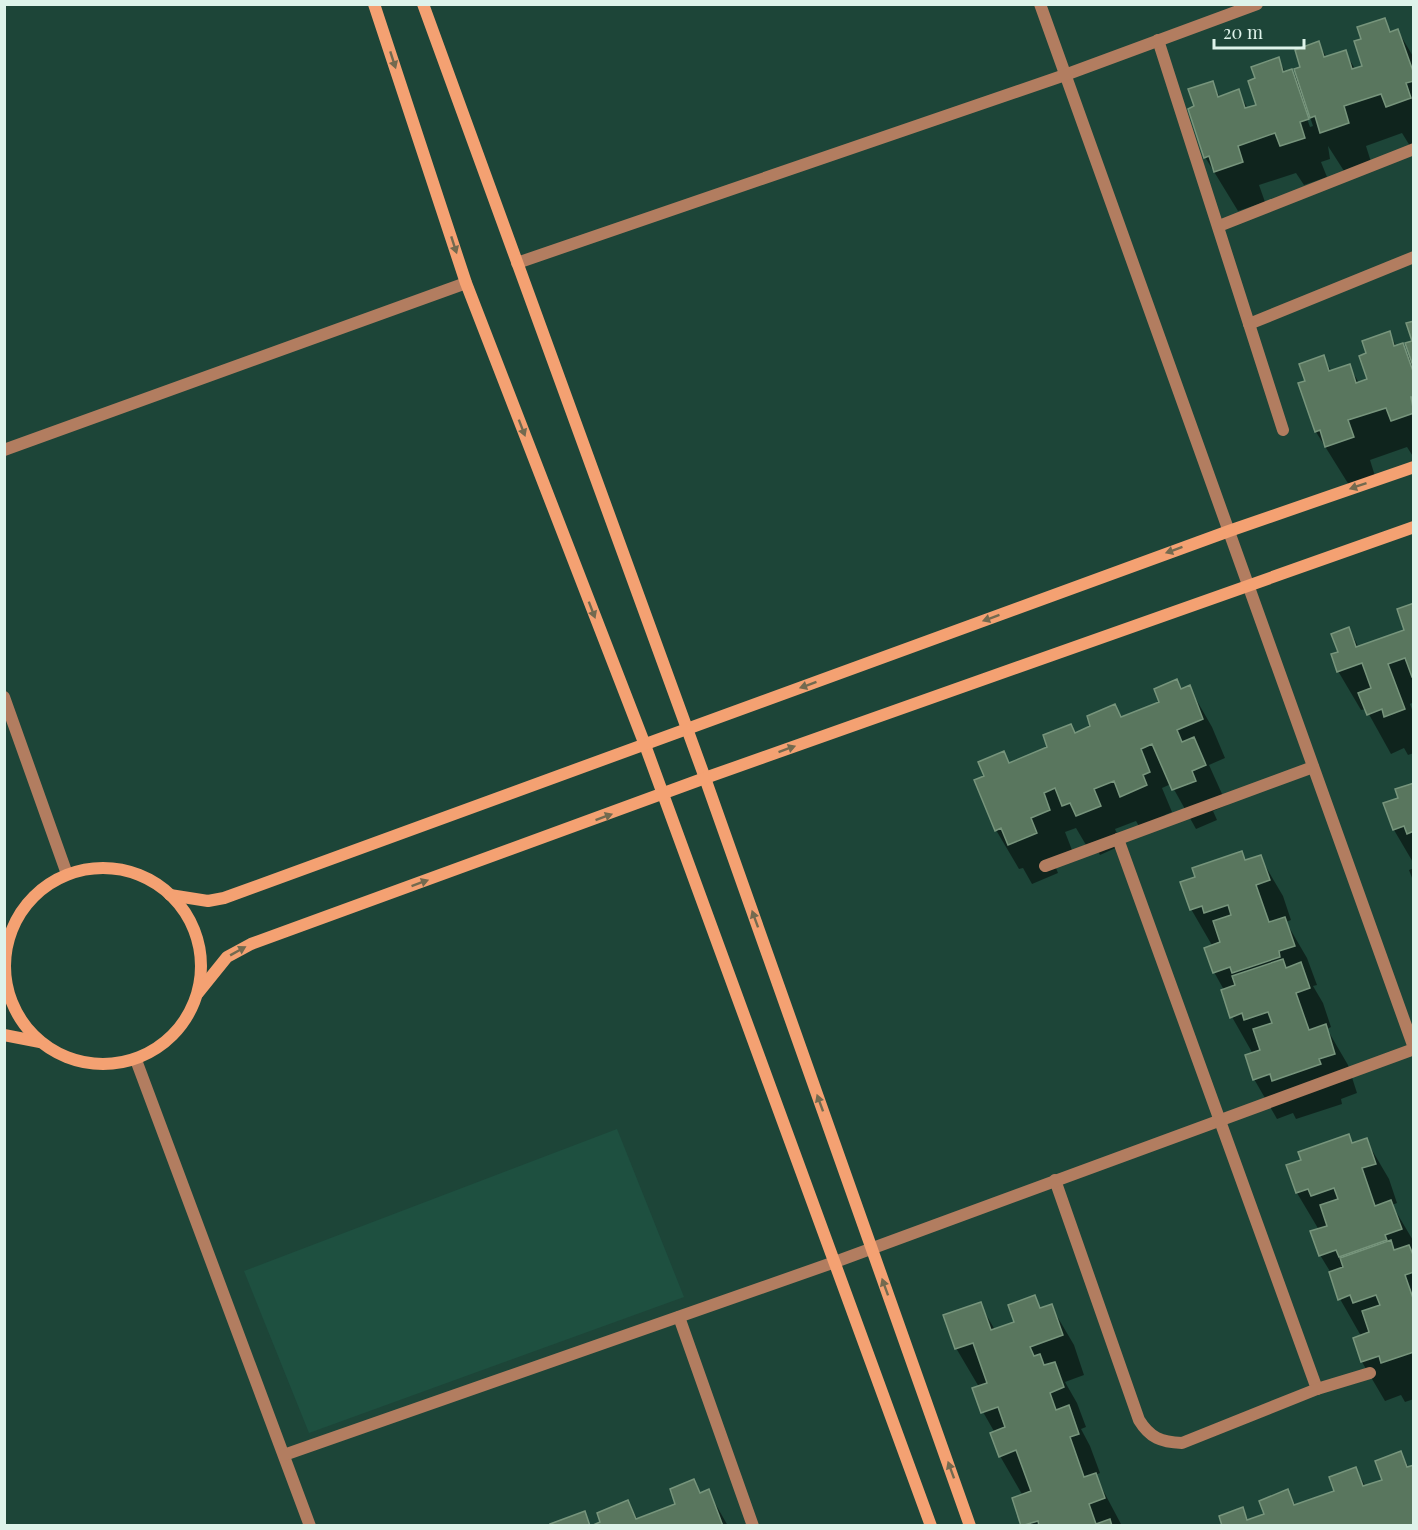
<svg xmlns="http://www.w3.org/2000/svg" width="1418" height="1530" font-family="'Playfair Display',serif">
  <rect width="100%" height="100%" fill="#1d4538"/>
  <polygon fill="#1e5040" points="617,1129 684,1297 309,1433 244,1271"/>
  <g fill="#0007" fill-rule="evenodd">
    <path d="M1384 20 1392 33 1398 31 1414 58V145L1410 146 1402 133 1366 146 1371 162 1344 171 1328 146 1330 159 1321 162 1327 177 1304 185 1296 173 1259 185 1265 202 1238 211 1205 157 1196 107 1212 83 1220 97 1238 91 1248 109 1258 106 1257 79 1278 59 1286 73 1292 71 1299 81 1302 68 1318 43 1327 58 1345 52 1355 69 1364 66 1363 40ZM1303 107 1308 111 1313 126 1310 127Z"/>
    <polygon points="1389,333 1397,347 1403,345 1410,358 1414,342 1414,458 1407,447 1370,460 1375,476 1349,485 1316,432 1307,382 1323,357 1332,372 1349,366 1359,383 1369,380 1368,354"/>
    <polygon points="1414,605 1414,702 1410,704 1414,715 1414,753 1408,755 1404,748 1391,754 1366,709 1361,710 1338,671 1340,653 1349,629 1359,648 1406,631"/>
    <polygon points="1189,687 1212,727 1225,758 1209,765 1227,805 1213,811 1217,820 1196,829 1171,784 1162,788 1172,812 1165,815 1168,825 1144,835 1136,821 1115,829 1122,845 1100,855 1093,842 1086,845 1076,828 1065,832 1072,850 1052,858 1058,873 1032,884 1023,868 1019,869 996,830 986,776 1004,753 1010,764 1076,734 1161,702"/>
    <polygon points="1414,784 1414,864 1394,830 1385,804 1399,798"/>
    <polygon points="1242,853 1247,861 1260,857 1283,896 1291,920 1286,922 1307,958 1317,985 1313,986 1323,1003 1331,1027 1327,1029 1348,1065 1357,1093 1341,1099 1342,1104 1296,1119 1293,1113 1277,1119 1254,1079 1253,1054 1232,1017 1224,990 1214,972 1213,947 1191,909 1197,878"/>
    <polygon points="1414,868 1414,883 1409,870"/>
    <polygon points="1348,1136 1353,1145 1366,1140 1389,1179 1397,1203 1392,1205 1414,1242 1414,1399 1405,1402 1401,1395 1385,1401 1362,1362 1355,1339 1361,1336 1340,1299 1331,1273 1320,1255 1319,1230 1297,1193 1303,1161"/>
    <polygon points="1034,1297 1042,1309 1051,1306 1074,1345 1084,1375 1065,1382 1077,1403 1086,1427 1081,1429 1090,1446 1100,1473 1095,1475 1122,1526 1023,1526 1014,1499 1023,1496 1000,1456 995,1433 983,1412 979,1387 956,1348 980,1304 995,1330 1016,1323"/>
    <polygon points="1401,1453 1409,1468 1414,1526 1224,1526 1242,1509 1249,1521 1266,1515 1288,1491 1296,1506 1336,1491 1355,1468 1366,1487 1383,1481"/>
    <polygon points="708,1491 728,1526 595,1526 628,1502 638,1520"/>
  </g>
  <g fill="#59765e" stroke="#77957c" stroke-width="1.5">
    <polygon points="1385,18 1390,32 1398,29 1414,74 1414,81 1406,83 1411,98 1386,107 1381,94 1344,106 1349,123 1320,133 1315,116 1310,118 1294,69 1300,67 1295,50 1319,41 1324,57 1346,50 1352,69 1362,66 1354,41 1361,39 1357,27"/>
    <polygon points="1279,57 1283,72 1292,69 1309,119 1300,122 1305,138 1280,146 1275,133 1238,146 1243,162 1214,172 1209,156 1204,158 1188,109 1194,106 1188,89 1213,81 1218,97 1239,89 1245,108 1256,105 1248,81 1255,78 1251,67"/>
    <polygon points="1414,321 1414,369 1405,343 1412,341 1406,323"/>
    <polygon points="1390,331 1394,346 1403,343 1414,374 1414,397 1411,397 1414,413 1391,421 1386,408 1348,420 1354,437 1325,447 1320,430 1315,432 1298,383 1305,381 1299,364 1324,355 1329,371 1350,364 1356,383 1367,379 1359,356 1366,353 1362,341"/>
    <polygon points="1414,603 1414,676 1412,677 1405,658 1388,664 1405,709 1384,717 1382,709 1367,715 1358,693 1371,688 1362,663 1337,672 1331,654 1338,652 1331,634 1349,627 1356,647 1404,630 1397,609"/>
    <polygon points="1177,679 1181,689 1190,685 1203,719 1177,730 1182,742 1194,737 1206,765 1192,771 1196,781 1172,790 1152,744 1141,749 1150,772 1143,775 1147,785 1120,797 1114,781 1094,789 1101,806 1076,816 1070,803 1062,806 1055,788 1044,793 1050,810 1031,818 1037,833 1008,845 1001,828 995,831 974,780 984,776 978,762 1004,751 1009,763 1047,747 1043,735 1071,724 1075,733 1090,726 1087,716 1115,704 1121,717 1159,702 1154,689"/>
    <polygon points="1414,783 1414,831 1407,834 1404,826 1393,830 1383,803 1398,798 1395,789"/>
    <polygon points="1242,851 1245,860 1261,855 1270,880 1256,885 1269,922 1285,917 1295,946 1279,951 1280,957 1232,973 1230,967 1213,973 1204,948 1220,942 1213,921 1231,915 1228,905 1204,913 1202,906 1190,910 1180,882 1195,877 1192,868"/>
    <polygon points="1283,959 1286,968 1301,962 1310,988 1296,993 1309,1030 1326,1024 1335,1054 1319,1059 1321,1064 1272,1081 1270,1074 1253,1080 1245,1055 1260,1050 1253,1029 1272,1023 1268,1012 1244,1020 1242,1013 1230,1018 1221,990 1235,985 1232,976"/>
    <polygon points="1349,1134 1352,1143 1367,1138 1376,1164 1362,1168 1375,1206 1391,1200 1402,1229 1385,1235 1387,1240 1339,1257 1336,1250 1319,1256 1310,1231 1327,1226 1320,1205 1338,1199 1334,1188 1311,1196 1308,1189 1296,1193 1286,1165 1301,1160 1298,1152"/>
    <polygon points="1391,1240 1394,1250 1409,1245 1414,1257 1414,1272 1405,1275 1414,1301 1414,1352 1381,1363 1379,1356 1361,1362 1353,1338 1369,1332 1362,1311 1380,1305 1376,1295 1353,1303 1350,1295 1338,1300 1329,1272 1343,1267 1340,1258"/>
    <polygon points="1035,1295 1040,1308 1052,1304 1063,1335 1030,1347 1034,1356 1040,1354 1044,1365 1055,1362 1064,1387 1050,1393 1056,1410 1069,1405 1079,1434 1070,1437 1084,1477 1096,1473 1105,1498 1089,1504 1096,1524 1110,1519 1112,1526 1039,1526 1038,1521 1021,1526 1012,1498 1031,1491 1016,1450 999,1457 990,1433 1005,1427 998,1407 981,1413 972,1388 987,1383 973,1343 955,1349 943,1315 981,1302 991,1330 1014,1322 1008,1305"/>
    <polygon points="1401,1451 1407,1467 1414,1465 1414,1526 1222,1526 1219,1516 1243,1507 1247,1520 1264,1514 1259,1501 1288,1489 1294,1505 1334,1491 1329,1477 1356,1467 1363,1486 1382,1480 1375,1461"/>
    <polygon points="694,1479 700,1493 709,1489 723,1526 591,1526 600,1522 597,1513 628,1500 636,1519 675,1504 670,1489"/>
    <polygon points="585,1511 590,1526 551,1526 550,1524"/>
  </g>
  <g fill="none" stroke-linecap="round" stroke-linejoin="round">
    <g stroke="#b27d60" stroke-width="12">
      <polyline points="1158,40 1283,430"/>
      <polyline points="1219,226 1414,149"/>
      <polyline points="1249,324 1414,257"/>
      <polyline points="1118,839 1317,1389"/>
      <polyline points="1045,866 1313,767"/>
      <path d="M1055 1180 1139 1420C1150 1438 1161 1442 1182 1443L1317 1389 1370 1373"/>
    </g>
    <g stroke="#b27d60" stroke-width="12">
      <polyline points="1040,4 1414,1048"/>
      <polyline points="517,263 1065,75 1257,4"/>
      <polyline points="4,450 466,283"/>
      <polyline points="4,697 67,874"/>
      <polyline points="136,1060 310,1526"/>
      <polyline points="679,1317 753,1526"/>
      <polyline points="284,1455 835,1262 1414,1049"/>
    </g>
    <g stroke="#f4a172" stroke-width="12">
      <polyline points="374,4 466,283 645,745 931,1526"/>
      <polyline points="423,4 705,778 970,1526"/>
      <circle cx="103" cy="966" r="98"/>
      <polyline points="170,895 208,901 224,898 1229,531 1414,467"/>
      <polyline points="198,993 227,957 251,944 705,778 1414,527"/>
      <polyline points="4,1035 40,1042"/>
    </g>
  </g>
  <defs><path id="oneway-solid" d="M-6-.8H1V-3.2L6.5 0L1 3.2V.8H-6Z" transform="scale(1.5)"/></defs>
  <g fill="#736a4f">
    <use href="#oneway-solid" transform="translate(393 60) rotate(72)"/>
    <use href="#oneway-solid" transform="translate(454 245) rotate(72)"/>
    <use href="#oneway-solid" transform="translate(522 428) rotate(69)"/>
    <use href="#oneway-solid" transform="translate(1358 486) rotate(161)"/>
    <use href="#oneway-solid" transform="translate(1174 550) rotate(160)"/>
    <use href="#oneway-solid" transform="translate(592 610) rotate(69)"/>
    <use href="#oneway-solid" transform="translate(991 618) rotate(160)"/>
    <use href="#oneway-solid" transform="translate(808 685) rotate(160)"/>
    <use href="#oneway-solid" transform="translate(787 749) rotate(-20)"/>
    <use href="#oneway-solid" transform="translate(604 817) rotate(-20)"/>
    <use href="#oneway-solid" transform="translate(420 883) rotate(-20)"/>
    <use href="#oneway-solid" transform="translate(755 919) rotate(-110)"/>
    <use href="#oneway-solid" transform="translate(238 951) rotate(-29)"/>
    <use href="#oneway-solid" transform="translate(820 1103) rotate(-110)"/>
    <use href="#oneway-solid" transform="translate(885 1287) rotate(-110)"/>
    <use href="#oneway-solid" transform="translate(951 1470) rotate(-110)"/>
  </g>
  <rect width="1418" height="1530" fill="none" stroke="#def3ea" stroke-width="12"/>
  <path d="M1214 39v9h90v-9" fill="none" stroke="#def3ea" stroke-width="3"/>
  <text x="1223" y="39" font-size="18" fill="#def3ea" stroke="#1d4538" stroke-width="4.5" paint-order="stroke">20 m</text>
</svg>
